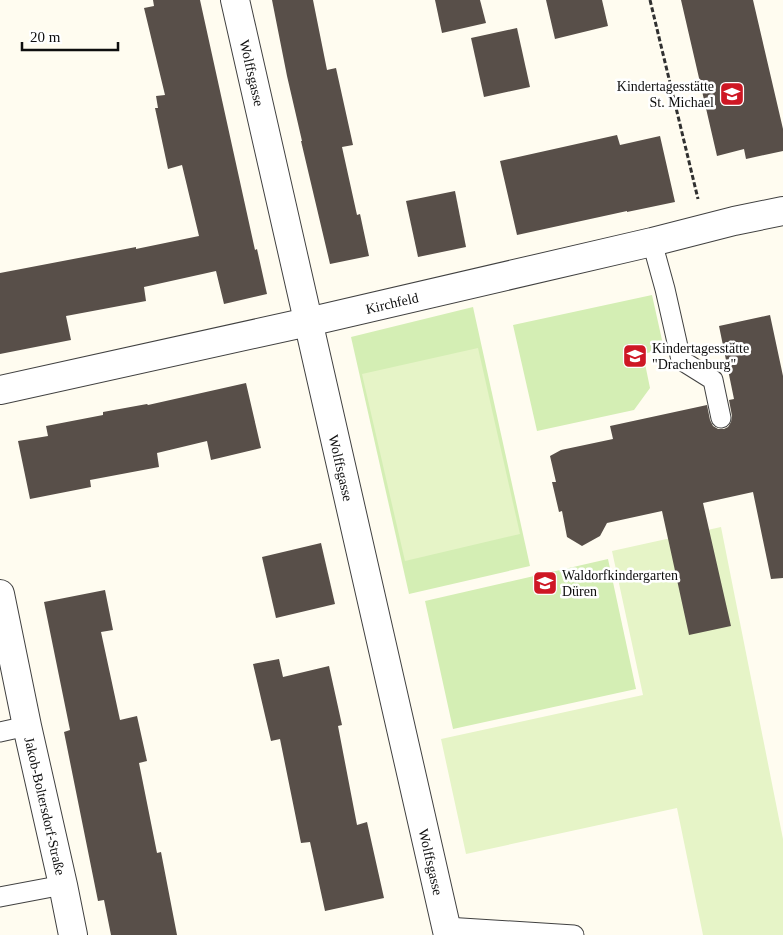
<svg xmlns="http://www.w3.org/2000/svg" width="783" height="935" font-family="'Times New Roman',serif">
  <rect width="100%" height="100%" fill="#fffcf0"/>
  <g fill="#d4eeb4">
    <polygon points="652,295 664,349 643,354 650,388 634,410 537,431 513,325"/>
    <polygon points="473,307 530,566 409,594 351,337"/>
    <polygon points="608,559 636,689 453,729 425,601"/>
  </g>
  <g fill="#e6f4c7">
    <polygon points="478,348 520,534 405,561 362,374"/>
    <polygon points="721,527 783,839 783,935 703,935 677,808 466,854 441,739 643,695 612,551"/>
  </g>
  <g fill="#584f49">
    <polygon points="153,0 200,0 255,250 257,249 267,294 224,304 216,271 144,287 146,301 66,316 71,340 0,354 0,273 136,247 136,249 199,236 182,165 168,169 155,108 158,108 156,96 165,95 144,8 154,6"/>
    <polygon points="272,0 313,0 327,70 336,68 353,145 342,147 357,215 360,214 369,256 330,264 301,141 302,141 287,76"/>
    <polygon points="435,0 480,0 486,23 442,33"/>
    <polygon points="546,0 602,0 608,26 555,39"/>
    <polygon points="681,0 753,0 783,129 783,151 746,159 744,149 717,156"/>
    <polygon points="517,28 530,87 484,97 471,38"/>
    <polygon points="617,135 620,145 660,136 675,202 627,212 627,211 517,235 500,161"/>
    <polygon points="455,191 466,247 418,257 406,201"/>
    <polygon points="770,315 783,376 783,578 771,579 753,492 703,503 731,626 689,635 662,511 607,523 600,536 582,546 567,537 562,511 559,512 552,482 556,482 550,456 561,450 613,439 610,426 707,405 710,420 713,426 718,429 724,429 728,427 731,422 732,416 729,400 734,399 719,326"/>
    <polygon points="246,383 261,448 211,460 207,441 157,453 159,467 90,480 91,487 30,499 18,441 48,436 46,426 103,415 103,412 147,404 148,405"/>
    <polygon points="321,543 335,604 276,618 262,557"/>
    <polygon points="105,590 113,630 101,632 120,720 137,716 147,761 139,763 157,853 161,852 177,935 111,935 104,900 98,901 64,732 70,730 44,602"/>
    <polygon points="279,659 283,677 329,666 342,725 338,726 357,825 367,822 384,898 325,911 310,842 301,843 280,739 271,741 253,664"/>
  </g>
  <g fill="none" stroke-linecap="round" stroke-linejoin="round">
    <defs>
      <g id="service">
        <polyline points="652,242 665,289 681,360 713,380 721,418"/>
        <polyline points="0,732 27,726"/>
        <polyline points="0,897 63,885"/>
        <polyline points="446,927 574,935"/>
      </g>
      <g id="minor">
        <polyline points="235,0 448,935"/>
        <polyline points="0,390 308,322 652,242 734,221 783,211"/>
        <polyline points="0,594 27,726 63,885 73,935"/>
      </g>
    </defs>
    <use href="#service" stroke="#414141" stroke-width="21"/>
    <use href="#minor" stroke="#414141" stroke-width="30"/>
    <polyline stroke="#303030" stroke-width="3" stroke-dasharray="5 2.5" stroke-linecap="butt" points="650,0 698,199"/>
    <use href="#service" stroke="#fff" stroke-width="19"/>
    <use href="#minor" stroke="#fff" stroke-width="28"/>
  </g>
  <defs>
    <symbol id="school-square" viewBox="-11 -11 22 22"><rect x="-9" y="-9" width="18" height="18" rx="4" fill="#ce1724" stroke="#fff"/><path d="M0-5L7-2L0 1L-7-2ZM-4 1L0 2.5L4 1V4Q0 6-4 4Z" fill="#fff"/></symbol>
  </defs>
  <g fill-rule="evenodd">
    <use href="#school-square" x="718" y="80" width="28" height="28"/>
    <use href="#school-square" x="621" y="342" width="28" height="28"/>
    <use href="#school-square" x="531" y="569" width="28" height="28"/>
  </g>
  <g text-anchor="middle" stroke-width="5" stroke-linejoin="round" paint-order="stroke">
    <g font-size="14" fill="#0e0e0e" stroke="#fff">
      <text transform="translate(252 73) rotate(77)" y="5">Wolffsgasse</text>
      <text transform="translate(392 303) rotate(-13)" y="5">Kirchfeld</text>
      <text transform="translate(341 468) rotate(77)" y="5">Wolffsgasse</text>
      <text transform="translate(45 806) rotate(77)" y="5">Jakob-Boltersdorf-Straße</text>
      <text transform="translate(431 862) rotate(77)" y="5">Wolffsgasse</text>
    </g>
    <g font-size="14" fill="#0e0e0e" stroke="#fff" text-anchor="start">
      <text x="714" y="91" text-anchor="end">Kindertagesstätte<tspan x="714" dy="16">St. Michael</tspan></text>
      <text x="652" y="353">Kindertagesstätte<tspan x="652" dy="16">"Drachenburg"</tspan></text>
      <text x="562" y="580">Waldorfkindergarten<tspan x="562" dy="16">Düren</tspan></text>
    </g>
  </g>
  <path d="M22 42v8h96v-8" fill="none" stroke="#0e0e0e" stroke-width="2.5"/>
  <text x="30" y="42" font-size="15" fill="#0e0e0e" stroke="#ffffff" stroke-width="4" paint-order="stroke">20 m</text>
</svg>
